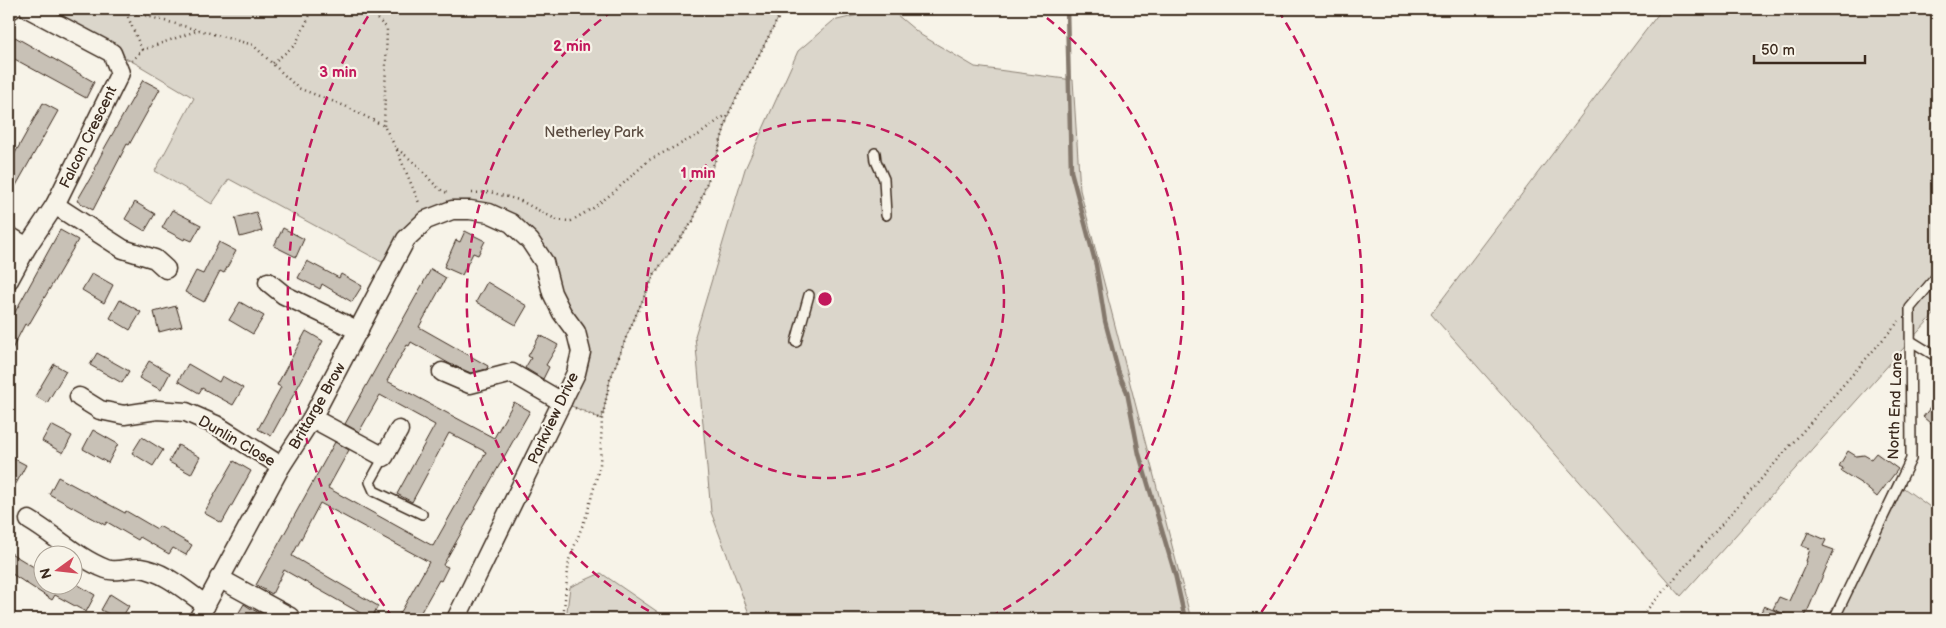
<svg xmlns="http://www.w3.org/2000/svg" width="1946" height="628" font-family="'Balsamiq Sans',sans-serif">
  <rect width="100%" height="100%" fill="#f7f3e8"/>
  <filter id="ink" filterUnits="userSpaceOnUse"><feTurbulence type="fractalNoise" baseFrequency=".02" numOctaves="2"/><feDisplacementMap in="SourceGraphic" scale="10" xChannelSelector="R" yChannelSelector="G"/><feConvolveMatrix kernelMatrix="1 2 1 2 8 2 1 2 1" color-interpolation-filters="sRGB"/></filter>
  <g filter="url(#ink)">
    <g fill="#dbd6cb" stroke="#8b8074">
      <polygon points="29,9 783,9 730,110 716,158 693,221 655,273 627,335 610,380 602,419 562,402 581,352 530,241 470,210 406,239 382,262 229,179 212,204 155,171 194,98 135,63"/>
      <polygon points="883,9 890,9 921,35 975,67 1073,80 1080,190 1191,619 751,619 711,512 695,336 745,169 798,51 833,21"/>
      <polygon points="1662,9 1937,9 1937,311 1681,596 1431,314"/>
      <polygon points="1894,481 1937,512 1937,619 1834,619"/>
      <polygon points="601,573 668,619 566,619 570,587"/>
    </g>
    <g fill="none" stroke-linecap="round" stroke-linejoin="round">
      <polyline stroke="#84786c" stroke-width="4.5" points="1067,9 1071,171 1096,265 1105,321 1119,374 1127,392 1139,454 1175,574 1185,619"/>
    </g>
    <g fill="#c8c1b6" stroke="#3b2a1e">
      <polygon points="15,37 94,82 86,98 9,56 9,48"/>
      <polygon points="143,80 160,89 129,145 127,144 93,210 77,201 95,170 94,169 104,149"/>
      <polygon points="43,103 58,111 9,198 9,164"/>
      <polygon points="135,202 155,214 145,231 125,219"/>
      <polygon points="172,210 201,225 192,241 185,238 184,240 162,228"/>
      <polygon points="256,212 262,231 240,237 235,218"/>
      <polygon points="283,228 304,239 296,257 274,246"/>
      <polygon points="60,230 78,240 28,326 25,324 9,355 9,323"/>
      <polygon points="465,231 485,241 478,255 473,253 462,275 444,267 456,240 460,242"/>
      <polygon points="219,242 236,251 224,273 220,271 204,302 185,292 196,271 203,274"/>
      <polygon points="307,261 339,278 341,274 362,286 352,302 322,284 320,289 298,278"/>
      <polygon points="431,269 446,278 419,327 488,366 487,369 471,373 450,364 411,342 409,346 407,345 387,381 494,438 514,402 530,411 443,565 448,567 441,581 439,580 417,619 397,619 429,562 320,503 292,556 378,606 371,619 284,570 272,594 256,585 335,442 349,450 328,488 433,546 486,452 449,433 412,502 397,494 435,425 380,395 359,432 345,424"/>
      <polygon points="92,273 113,285 104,303 82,290"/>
      <polygon points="487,282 527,306 516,325 476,302"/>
      <polygon points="120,300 141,312 130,330 110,318"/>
      <polygon points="240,302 264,316 253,334 229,320"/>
      <polygon points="176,306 182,326 159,332 154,312"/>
      <polygon points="306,331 323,341 271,436 258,429 281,387 277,385"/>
      <polygon points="540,335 558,345 546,365 549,367 543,379 525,368 531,358 528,356"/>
      <polygon points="97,353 129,371 122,383 90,365"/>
      <polygon points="149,361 170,373 161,390 139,378"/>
      <polygon points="54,364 66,371 47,403 35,396"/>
      <polygon points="188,364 219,382 222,376 243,388 233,405 202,388 199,393 178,381"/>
      <polygon points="1937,399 1937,429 1923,417"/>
      <polygon points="51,425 72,436 63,453 42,441"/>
      <polygon points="93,430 118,444 108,463 83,449"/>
      <polygon points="142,437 163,450 153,466 132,453"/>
      <polygon points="178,445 200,457 191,474 169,462"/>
      <polygon points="1848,451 1856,456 1864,455 1871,459 1876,453 1898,469 1877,497 1862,484 1841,471 1843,468 1839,466"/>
      <polygon points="9,456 26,465 9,497"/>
      <polygon points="234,461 251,471 222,523 204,513"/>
      <polygon points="58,477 125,513 126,511 157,529 159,526 192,545 186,555 173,548 169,554 140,537 138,540 107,522 105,525 49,494"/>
      <polygon points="1808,532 1826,540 1823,546 1834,550 1804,619 1796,619 1773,609 1779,597 1789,601 1807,561 1806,561 1810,549 1802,546"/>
      <polygon points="9,552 42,572 42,586 73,586 75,583 95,595 86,612 55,595 52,600 9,572"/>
      <polygon points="110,594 129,606 121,619 118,619 101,610"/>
      <polygon points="244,604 250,608 270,619 235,619"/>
      <polygon points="1764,606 1794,619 1765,619 1759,616"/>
    </g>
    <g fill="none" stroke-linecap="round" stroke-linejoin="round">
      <defs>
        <g id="lane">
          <polyline points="875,153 876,161 884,179 886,215"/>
          <polyline points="1911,341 1937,357"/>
          <polyline points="796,342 809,295"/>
          <polyline points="384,457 370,482 374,491 422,514"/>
          <polyline points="1834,619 1911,459 1910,308 1937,276"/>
        </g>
        <g id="street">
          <polyline points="9,10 12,9"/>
          <polyline points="55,205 123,249 155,259 166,269"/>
          <polyline points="9,236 27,247 9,280"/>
          <polyline points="27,247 55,205 120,73 112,53 29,9"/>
          <polyline points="268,282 284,295 359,331"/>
          <polyline points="442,372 470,384 512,373 562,402"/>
          <polyline points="79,397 100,410 124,415 157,410 186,412 216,425 281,466"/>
          <polyline points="312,418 384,457 399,430"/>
          <path d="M29 520C55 535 77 558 106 569 116 573 129 567 140 568 164 571 186 591 206 605"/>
          <polyline points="219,578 290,617"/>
          <polyline points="198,619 281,466 312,418 406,239 426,220 452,210 470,210 489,213 511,223 530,241 544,262 552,293 562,313 576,332 581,352 576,373 456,619"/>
        </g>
      </defs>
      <use href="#lane" stroke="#3b2a1e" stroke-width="12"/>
      <use href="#street" stroke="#3b2a1e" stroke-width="21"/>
      <g stroke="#3b2a1e" stroke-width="2.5" stroke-dasharray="1 4" stroke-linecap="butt">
        <polyline points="366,9 387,28 384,126"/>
        <polyline points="142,50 125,10 198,30"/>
        <polyline points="132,61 142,50 199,30 253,45 298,88 345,106 384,126 396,148 420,205"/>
        <polyline points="273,63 295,45 313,9"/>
        <path d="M397 149C404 154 410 159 416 164 426 173 436 191 449 193"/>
        <polyline points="472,193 490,192 519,200 557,220 571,221 593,208 614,192 649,160 700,134 720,119 727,115"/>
        <polyline points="575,408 602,419"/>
        <polyline points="563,619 569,560 587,514 600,465 602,419 610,380 627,335 655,273 693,221 716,158 728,115 783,9"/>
        <polyline points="1639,619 1899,321"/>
      </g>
      <use href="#lane" stroke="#f7f3e8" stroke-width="9"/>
      <use href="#street" stroke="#f7f3e8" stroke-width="18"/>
    </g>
  </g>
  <g fill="none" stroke="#c2185b" stroke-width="2.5" stroke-dasharray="9 6">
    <circle cx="825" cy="299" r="179"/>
    <path d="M662 618A358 358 0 0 1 615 9M1035 9A358 358 0 0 1 988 618"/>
    <path d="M393 618A537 537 0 0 1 372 10M1278 10A537 537 0 0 1 1257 618"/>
  </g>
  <g text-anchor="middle" stroke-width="4.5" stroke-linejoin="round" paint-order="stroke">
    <g font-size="15" fill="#5b4c41" stroke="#f7f3e8">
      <text x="594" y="137">Netherley Park</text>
    </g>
    <g font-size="15" fill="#3b2a1e" stroke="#f7f3e8">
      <text transform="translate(88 137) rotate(-64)" y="5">Falcon Crescent</text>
      <text transform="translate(317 406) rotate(-60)" y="5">Brittarge Brow</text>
      <text transform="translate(1895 406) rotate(-88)" y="5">North End Lane</text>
      <text transform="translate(553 418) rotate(-65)" y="5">Parkview Drive</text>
      <text transform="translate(237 441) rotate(30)" y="5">Dunlin Close</text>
    </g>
  </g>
  <circle cx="825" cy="299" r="8" fill="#c2185b" stroke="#f7f3e8" stroke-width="2.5"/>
  <g font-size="15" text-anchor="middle" font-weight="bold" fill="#c2185b" stroke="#f7f3e8" stroke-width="4.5" stroke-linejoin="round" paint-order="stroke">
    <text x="572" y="51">2 min</text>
    <text x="338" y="77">3 min</text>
    <text x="698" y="178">1 min</text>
  </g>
  <rect width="1946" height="628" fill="none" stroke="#f7f3e8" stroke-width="30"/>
  <rect x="15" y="15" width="1916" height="598" fill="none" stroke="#3b2a1e" stroke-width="2" filter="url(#ink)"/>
  <g transform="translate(58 570) rotate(255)"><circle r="24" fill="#f7f3e8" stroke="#aca397"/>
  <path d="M0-4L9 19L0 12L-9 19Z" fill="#d1495b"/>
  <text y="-8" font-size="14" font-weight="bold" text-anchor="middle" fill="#3b2a1e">N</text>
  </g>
  <path d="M1754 55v8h111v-8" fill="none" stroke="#3b2a1e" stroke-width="2.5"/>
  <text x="1761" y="55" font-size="15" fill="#3b2a1e" stroke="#f7f3e8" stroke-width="4" paint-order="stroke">50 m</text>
</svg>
